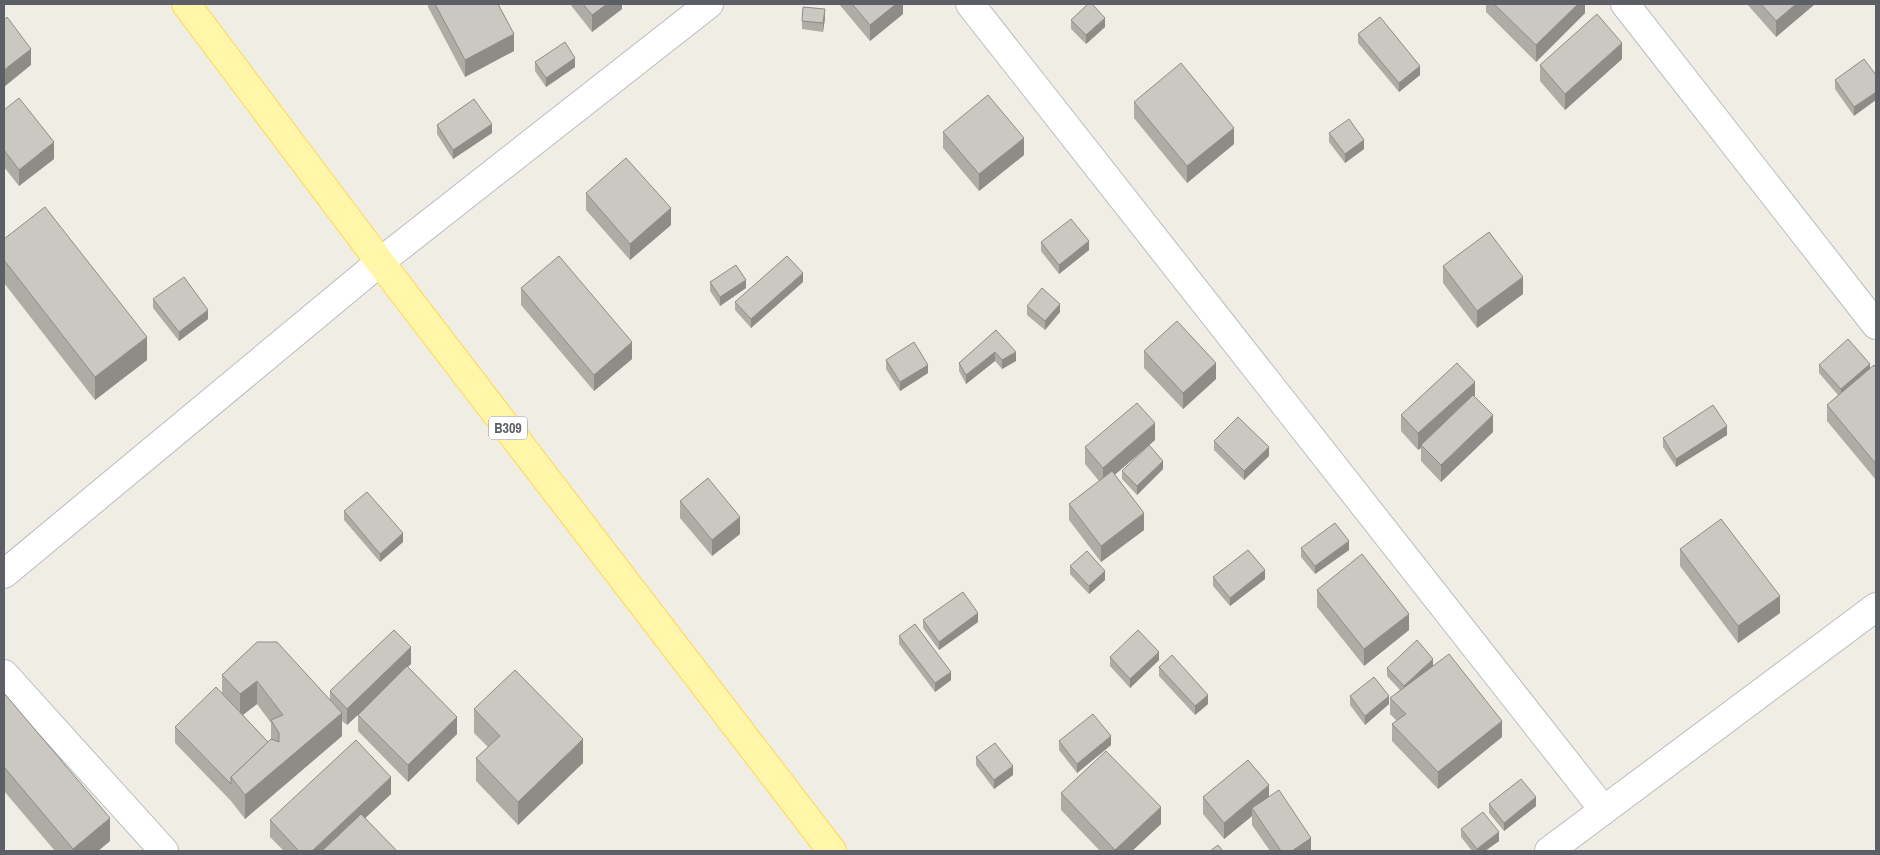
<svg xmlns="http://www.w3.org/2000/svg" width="1880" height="855" font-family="'Archivo Narrow',sans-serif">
  <rect width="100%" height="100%" fill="#f0eee4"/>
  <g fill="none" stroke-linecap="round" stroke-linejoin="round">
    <defs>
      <g id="minor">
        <polyline points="970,4 1603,809"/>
        <polyline points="1625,4 1876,325"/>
        <polyline points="4,574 380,262 709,4"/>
        <polyline points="4,674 164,851"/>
        <polyline points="1549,851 1876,607"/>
      </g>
      <polyline id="major" points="186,4 380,262 832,851"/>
    </defs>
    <use href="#minor" stroke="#b9bcc1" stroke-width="30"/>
    <use href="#major" stroke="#ffd84e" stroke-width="30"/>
    <use href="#minor" stroke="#fff" stroke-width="28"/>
    <use href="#major" stroke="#fff6aa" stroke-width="28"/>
  </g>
  <g fill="#afaca6" fill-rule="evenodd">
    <polygon points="428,4 498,4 514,51 465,77 428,7"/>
    <polygon points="570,4 622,4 622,9 592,32"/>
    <polygon points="839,4 903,4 903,14 870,41"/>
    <polygon points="1486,4 1585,4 1585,13 1536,62 1486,12"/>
    <polygon points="1747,4 1815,4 1776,37"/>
    <polygon points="825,18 823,32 802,29 802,21"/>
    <polygon points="1071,20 1105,27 1086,44 1071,29"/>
    <polygon points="1358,34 1420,75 1399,92 1358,43"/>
    <polygon points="1622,59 1565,110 1540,81 1540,65"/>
    <polygon points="1864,59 1854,116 1835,89 1835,80"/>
    <polygon points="535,62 575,67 546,87 535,71"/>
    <polygon points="1134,102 1234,144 1187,183 1134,118"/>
    <polygon points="4,110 54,159 19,186 4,167"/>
    <polygon points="437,125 492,133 453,159 437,134"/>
    <polygon points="943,132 1024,155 979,191 943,148"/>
    <polygon points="1329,133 1364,149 1345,163 1329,142"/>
    <polygon points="586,193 671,225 630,260 586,210"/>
    <polygon points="4,239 147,360 95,400 4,283"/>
    <polygon points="1041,242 1089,250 1059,274 1041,251"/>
    <polygon points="1443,266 1523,294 1477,328 1443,283"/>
    <polygon points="710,282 746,288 720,306 710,291"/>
    <polygon points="803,282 751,328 735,310 735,302"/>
    <polygon points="521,288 632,359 594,391 521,305"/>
    <polygon points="153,299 208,319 179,341 153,308"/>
    <polygon points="1027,306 1060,312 1045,330 1027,315"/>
    <polygon points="996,330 1016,361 1002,369 995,361 966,384 959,371 959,363"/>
    <polygon points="1144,351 1216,379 1183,409 1144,368"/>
    <polygon points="886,360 928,373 900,391 886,369"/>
    <polygon points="1819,365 1876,368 1876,480 1827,421 1827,405 1838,395 1819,373"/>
    <polygon points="1475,397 1493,432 1441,482 1421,461 1421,448 1418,450 1401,431 1401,415"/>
    <polygon points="1727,435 1676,467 1663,447 1663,438"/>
    <polygon points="1155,440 1115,474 1144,530 1101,562 1069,520 1069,504 1099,481 1085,464 1085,447"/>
    <polygon points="1214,441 1269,456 1244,480 1214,450"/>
    <polygon points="1163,469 1137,495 1122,479 1122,471"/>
    <polygon points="680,501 740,534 712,556 680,518"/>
    <polygon points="344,511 403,542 380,562 344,520"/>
    <polygon points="1301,548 1349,550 1315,574 1301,557"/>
    <polygon points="1680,549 1780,613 1738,643 1680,566"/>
    <polygon points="1070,566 1105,580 1089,594 1070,574"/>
    <polygon points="1213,577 1265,579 1230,606 1213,586"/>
    <polygon points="1317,590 1409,630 1364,666 1317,607"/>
    <polygon points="923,620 978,622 939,650 923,628"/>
    <polygon points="899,636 951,680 935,692 899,644"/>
    <path d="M257 642 330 699V691L411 664 407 667 457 734 408 782 358 731V715L347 725 342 721V736L245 819 231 801 175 743V727L222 693V675ZM257 704 271 723V739L268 742 243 715Z"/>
    <polygon points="1110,657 1159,660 1130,688 1110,666"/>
    <polygon points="1433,666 1502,737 1438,789 1392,741 1392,724 1397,721 1390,714 1390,698 1400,690 1387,676 1387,668"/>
    <polygon points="1159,667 1208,704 1195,715 1159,676"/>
    <polygon points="4,693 110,841 98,851 55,851 4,791"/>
    <polygon points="1350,696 1389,704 1365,725 1350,705"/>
    <polygon points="474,709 583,763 518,825 476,781 476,758 488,747 474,733"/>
    <polygon points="1059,741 1111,745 1077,773 1059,750"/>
    <polygon points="976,757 1013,775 994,789 976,765"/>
    <polygon points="1061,793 1161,824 1132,851 1100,851 1061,810"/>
    <polygon points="391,794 365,818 397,851 284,851 270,837 270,820"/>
    <polygon points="1203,797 1269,797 1311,851 1270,851 1252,825 1252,816 1224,839 1203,814"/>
    <polygon points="1489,804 1536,806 1504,831 1489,813"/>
    <polygon points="1461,829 1499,841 1485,851 1472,851 1461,837"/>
  </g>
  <g fill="#8e8c87">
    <polygon points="607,4 622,4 622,9 592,32 592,15"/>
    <polygon points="896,4 903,4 903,14 870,41 870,25"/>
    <polygon points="1578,4 1585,4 1585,13 1536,62 1536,45"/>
    <polygon points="1796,4 1815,4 1776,37 1776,21"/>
    <polygon points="825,9 825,18 823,32 823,23"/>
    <polygon points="1105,18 1105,27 1086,44 1086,35"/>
    <polygon points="514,34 514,51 465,77 465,60"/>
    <polygon points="1622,43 1622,59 1565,110 1565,94"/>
    <polygon points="31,49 31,65 4,87 4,70"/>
    <polygon points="575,58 575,67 546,87 546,78"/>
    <polygon points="1420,66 1420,75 1399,92 1399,83"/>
    <polygon points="1876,92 1876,100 1854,116 1854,107"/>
    <polygon points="492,124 492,133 453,159 453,150"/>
    <polygon points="1234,128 1234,144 1187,183 1187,166"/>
    <polygon points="1024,138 1024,155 979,191 979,174"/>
    <polygon points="1364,140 1364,149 1345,163 1345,154"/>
    <polygon points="54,142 54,159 19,186 19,170"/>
    <polygon points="671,208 671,225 630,260 630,244"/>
    <polygon points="1089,241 1089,250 1059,274 1059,265"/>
    <polygon points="803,273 803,282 751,328 751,319"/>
    <polygon points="1523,277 1523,294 1477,328 1477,311"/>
    <polygon points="746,280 746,288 720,306 720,297"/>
    <polygon points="1060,304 1060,312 1045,330 1045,321"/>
    <polygon points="208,310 208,319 179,341 179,332"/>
    <polygon points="147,337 147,360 95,400 95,377"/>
    <polygon points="632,342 632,359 594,391 594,375"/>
    <polygon points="995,352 995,361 966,384 966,375"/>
    <polygon points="1016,352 1016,361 1002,369 1002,360"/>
    <polygon points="1216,363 1216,379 1183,409 1183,393"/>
    <polygon points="1870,364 1870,373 1841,398 1841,389"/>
    <polygon points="928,365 928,373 900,391 900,382"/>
    <polygon points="1475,382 1475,399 1421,445 1421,448 1418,450 1418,433"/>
    <polygon points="1493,415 1493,432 1441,482 1441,465"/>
    <polygon points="1155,423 1155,440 1103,485 1103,468"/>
    <polygon points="1727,426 1727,435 1676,467 1676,459"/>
    <polygon points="1269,447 1269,456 1244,480 1244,471"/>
    <polygon points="1163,461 1163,469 1137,495 1137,486"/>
    <polygon points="1144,513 1144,530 1101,562 1101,546"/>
    <polygon points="740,517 740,534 712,556 712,540"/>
    <polygon points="403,533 403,542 380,562 380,554"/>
    <polygon points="1349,541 1349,550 1315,574 1315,566"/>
    <polygon points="1265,570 1265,579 1230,606 1230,598"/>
    <polygon points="1105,571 1105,580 1089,594 1089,586"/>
    <polygon points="1780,596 1780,613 1738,643 1738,626"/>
    <polygon points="978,613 978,622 939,650 939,642"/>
    <polygon points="1409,614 1409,630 1364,666 1364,649"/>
    <polygon points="411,647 411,664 347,725 347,709"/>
    <polygon points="1159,652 1159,660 1130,688 1130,679"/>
    <polygon points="1433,659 1433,668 1404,694 1404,686"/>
    <polygon points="951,672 951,680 935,692 935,683"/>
    <polygon points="257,681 257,704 240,717 240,694"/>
    <polygon points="1208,695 1208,704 1195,715 1195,706"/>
    <polygon points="1389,696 1389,704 1365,725 1365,716"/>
    <polygon points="342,713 342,736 245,819 245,795"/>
    <polygon points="457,717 457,734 408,782 408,765"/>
    <polygon points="1502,721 1502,737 1438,789 1438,772"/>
    <polygon points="1111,736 1111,745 1077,773 1077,764"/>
    <polygon points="583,739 583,763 518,825 518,802"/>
    <polygon points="1013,766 1013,775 994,789 994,780"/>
    <polygon points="391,777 391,794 330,851 312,851"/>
    <polygon points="1269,785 1269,801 1252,808 1252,816 1224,839 1224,823"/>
    <polygon points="1536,797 1536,806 1504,831 1504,823"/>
    <polygon points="1161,807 1161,824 1132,851 1115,851 1115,850"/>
    <polygon points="110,818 110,841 98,851 73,851 73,849"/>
    <polygon points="1499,832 1499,841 1485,851 1477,851 1477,849"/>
    <polygon points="1311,838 1311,851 1292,851"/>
  </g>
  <g fill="#cbc8c1" stroke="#8e8c87">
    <polygon points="435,4 498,4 514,34 465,60"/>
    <polygon points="583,4 607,4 592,15"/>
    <polygon points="852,4 896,4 870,25"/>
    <polygon points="1088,4 1092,4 1105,18 1086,35 1071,20"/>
    <polygon points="1494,4 1578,4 1536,45"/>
    <polygon points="1761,4 1796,4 1776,21"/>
    <polygon points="803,7 825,9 823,23 802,21"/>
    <polygon points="1597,14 1622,43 1565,94 1540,65"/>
    <polygon points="7,17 31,49 4,70 4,20"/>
    <polygon points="1380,17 1420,66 1399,83 1358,34"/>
    <polygon points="565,42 575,58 546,78 535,62"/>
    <polygon points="1864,59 1876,75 1876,92 1854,107 1835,80"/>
    <polygon points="1181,63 1234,128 1187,166 1134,102"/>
    <polygon points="988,95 1024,138 979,174 943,132"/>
    <polygon points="19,98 54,142 19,170 4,150 4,110"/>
    <polygon points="474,99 492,124 453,150 437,125"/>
    <polygon points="1349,119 1364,140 1345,154 1329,133"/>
    <polygon points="626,158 671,208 630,244 586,193"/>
    <polygon points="45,207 147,337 95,377 4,260 4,239"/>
    <polygon points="1071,219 1089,241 1059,265 1041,242"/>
    <polygon points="1489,232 1523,277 1477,311 1443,266"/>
    <polygon points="559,256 632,342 594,375 521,288"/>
    <polygon points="787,256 803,273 751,319 735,302"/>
    <polygon points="736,265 746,280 720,297 710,282"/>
    <polygon points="184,277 208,310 179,332 153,299"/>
    <polygon points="1042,288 1060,304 1045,321 1027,306"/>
    <polygon points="1177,321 1216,363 1183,393 1144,351"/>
    <polygon points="996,330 1016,352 1002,360 995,352 966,375 959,363"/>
    <polygon points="1848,339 1870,364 1841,389 1819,365"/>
    <polygon points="914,342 928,365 900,382 886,360"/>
    <polygon points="1457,363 1475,382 1418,433 1401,415"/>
    <polygon points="1874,365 1876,368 1876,464 1827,405"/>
    <polygon points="1473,395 1493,415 1441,465 1421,445"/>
    <polygon points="1137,403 1155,423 1103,468 1085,447"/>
    <polygon points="1713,405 1727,426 1676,459 1663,438"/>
    <polygon points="1238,417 1269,447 1244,471 1214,441"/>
    <polygon points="1149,445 1163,461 1137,486 1122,471"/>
    <polygon points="1112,471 1144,513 1101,546 1069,504"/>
    <polygon points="708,478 740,517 712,540 680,501"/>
    <polygon points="367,492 403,533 380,554 344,511"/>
    <polygon points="1721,519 1780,596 1738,626 1680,549"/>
    <polygon points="1335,523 1349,541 1315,566 1301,548"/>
    <polygon points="1248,550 1265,570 1230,598 1213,577"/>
    <polygon points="1087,551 1105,571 1089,586 1070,566"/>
    <polygon points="1362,554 1409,614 1364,649 1317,590"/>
    <polygon points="963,592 978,613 939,642 923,620"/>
    <polygon points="915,624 951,672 935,683 899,636"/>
    <polygon points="394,630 411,647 347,709 330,691"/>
    <polygon points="1138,630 1159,652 1130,679 1110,657"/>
    <polygon points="1417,640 1433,659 1404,686 1387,668"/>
    <polygon points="257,642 277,642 342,713 245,795 231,777 271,739 279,742 279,733 271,720 283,715 257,681 240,694 222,675"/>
    <polygon points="1449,654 1502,721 1438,772 1392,724 1406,714 1390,698"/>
    <polygon points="1172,655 1208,695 1195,706 1159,667"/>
    <polygon points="407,666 457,717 408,765 358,715"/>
    <polygon points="515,670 583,739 518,802 476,758 500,736 474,709"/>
    <polygon points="1374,677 1389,696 1365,716 1350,696"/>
    <polygon points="216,687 268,742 231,777 231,784 175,727"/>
    <polygon points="4,693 110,818 73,849 4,767"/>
    <polygon points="1093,714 1111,736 1077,764 1059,741"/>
    <polygon points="356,740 391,777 312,851 299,851 270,820"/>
    <polygon points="995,743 1013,766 994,780 976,757"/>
    <polygon points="1106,751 1161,807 1115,850 1061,793"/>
    <polygon points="1248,760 1269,785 1224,823 1203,797"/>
    <polygon points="1521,779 1536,797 1504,823 1489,804"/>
    <polygon points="1279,790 1311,838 1292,851 1281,851 1252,808"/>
    <polygon points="1483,812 1499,832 1477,849 1461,829"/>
    <polygon points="361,814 397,851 322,851"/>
    <polygon points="1218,845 1223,851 1210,851"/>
  </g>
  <g text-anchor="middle" stroke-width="5" stroke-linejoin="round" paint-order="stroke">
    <rect fill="#fff" stroke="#8d9094" stroke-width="1" x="489" y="416.5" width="38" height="23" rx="4"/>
    <g font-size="14" font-weight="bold" fill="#5c6066">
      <text x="508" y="433">B309</text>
    </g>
  </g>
  <rect width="1880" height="855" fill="none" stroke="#5c6066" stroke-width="10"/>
</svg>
